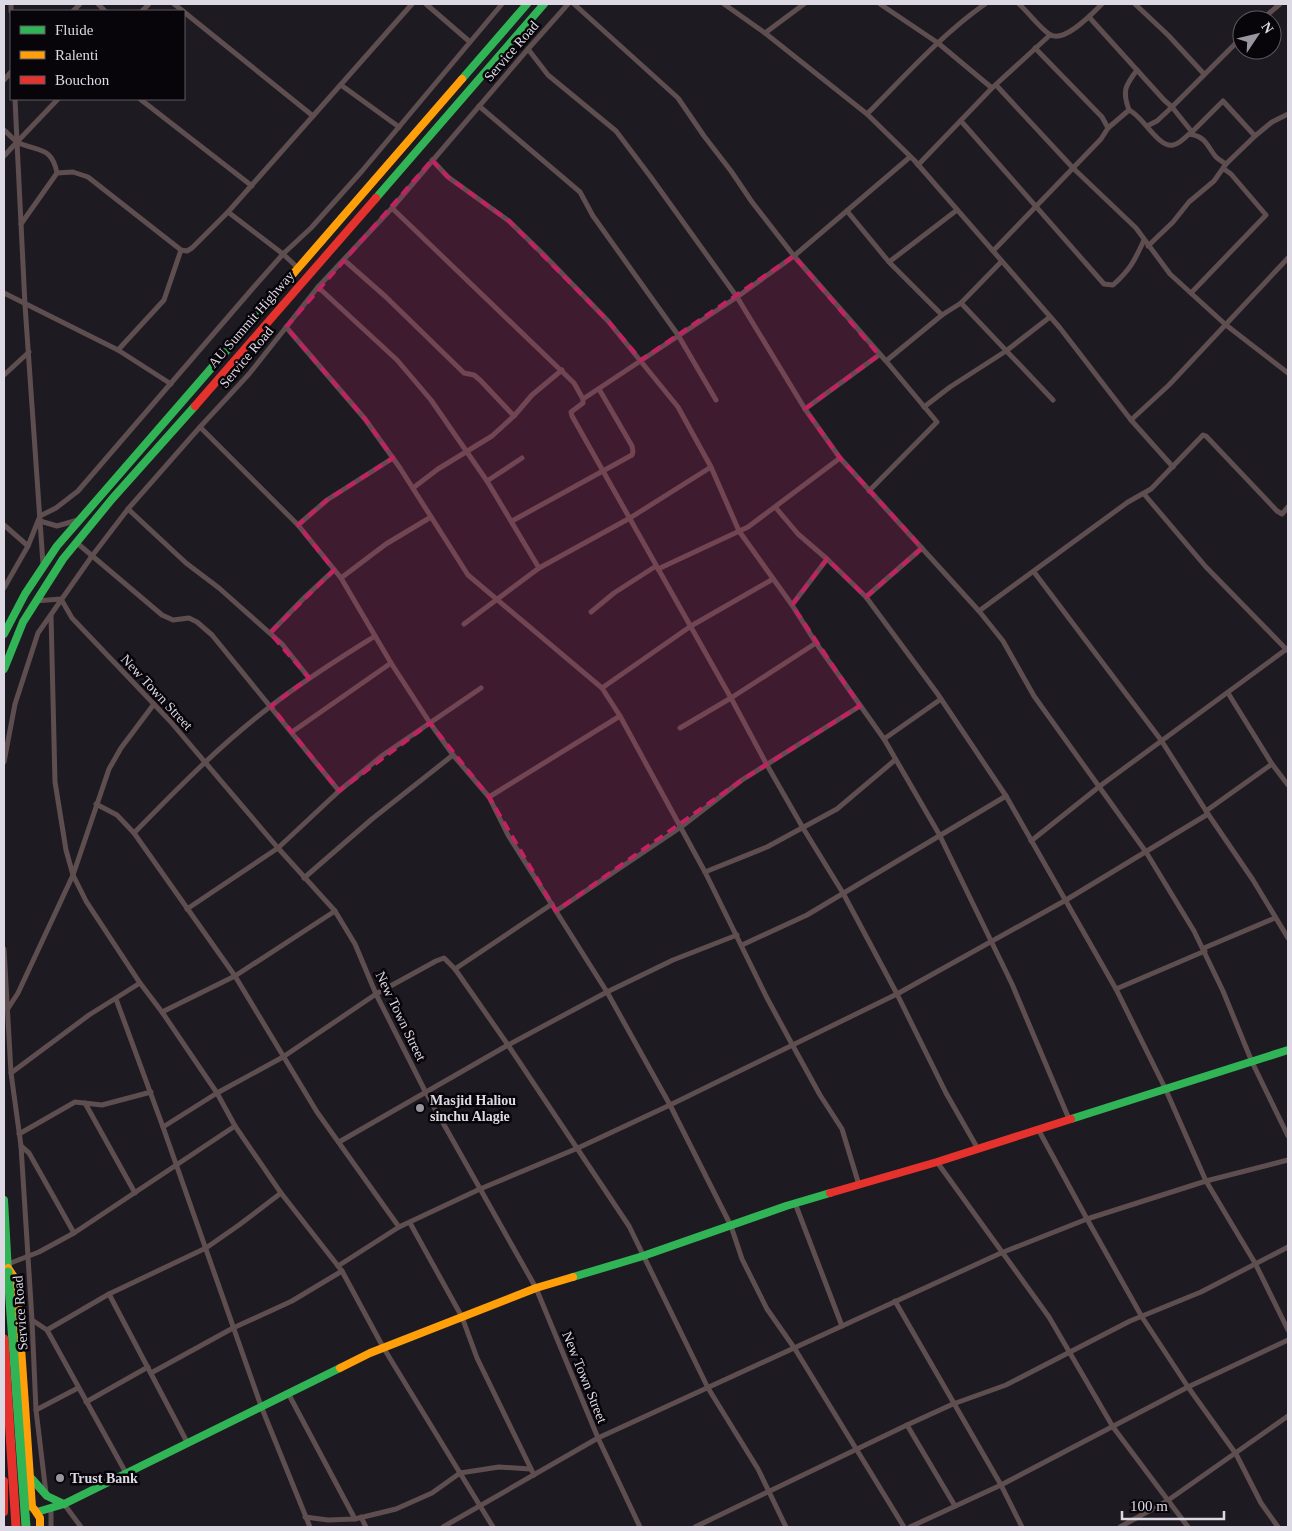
<svg xmlns="http://www.w3.org/2000/svg" width="1292" height="1531" font-family="Georgia,serif">
  <rect width="100%" height="100%" fill="#1e1a22"/>
  <g fill="none" stroke-linecap="round" stroke-linejoin="round">
    <g stroke="#5e4e4f" stroke-width="5">
      <polyline points="11,4 11,11"/>
      <polyline points="98,4 105,11"/>
      <polyline points="174,4 183,11"/>
      <polyline points="426,4 470,42"/>
      <polyline points="574,4 678,98 704,136 731,171 752,202 794,256 886,361 937,422 869,491"/>
      <polyline points="724,4 765,33 867,114 914,160 1060,328 1131,420 1173,467"/>
      <polyline points="880,4 938,43 992,88"/>
      <path d="M1019 4C1029 13 1038 26 1049 34 1063 45 1092 14 1102 4"/>
      <polyline points="1135,4 1168,35 1204,74"/>
      <polyline points="73,11 80,4"/>
      <polyline points="142,11 149,4"/>
      <polyline points="184,12 313,116 228,212 283,254 299,269"/>
      <polyline points="1089,17 1164,100 1172,107 1192,132"/>
      <polyline points="1261,20 1280,4"/>
      <polyline points="765,33 804,4"/>
      <polyline points="1035,48 1102,117 1108,128"/>
      <polyline points="528,49 548,75 616,131 650,176 737,297 805,409 840,458 979,611 1003,641 1034,696 1146,852 1194,931 1223,991 1252,1062 1288,1136"/>
      <path d="M1137 70C1125 86 1122 91 1129 110 1142 115 1159 149 1173 145 1179 144 1185 138 1189 134 1207 137 1206 145 1216 157 1219 160 1223 162 1226 164"/>
      <polyline points="4,80 11,72"/>
      <polyline points="341,85 399,127"/>
      <polyline points="996,85 1073,168 1136,228 1170,274 1226,325 1288,373"/>
      <polyline points="140,99 252,186"/>
      <polyline points="479,106 580,192 593,216 678,335 716,400"/>
      <path d="M867 114C905 76 941 35 985 4"/>
      <polyline points="313,116 412,4"/>
      <path d="M961 121 1104 284 1113 285C1130 270 1135 260 1144 240"/>
      <polyline points="1147,126 1157,121 1172,107 1242,37"/>
      <path d="M4 130C9 134 13 140 19 143 40 152 52 147 57 173"/>
      <polyline points="1190,134 1223,101 1255,136"/>
      <polyline points="4,156 17,142 15,99"/>
      <polyline points="432,160 448,177 509,221 543,254 608,321 678,407 711,467 739,531 792,605 816,643 884,739 939,834 1012,984 1069,1119"/>
      <polyline points="918,165 992,88 1050,35"/>
      <polyline points="392,208 574,383 583,399 583,403 571,412 572,416 731,698 767,765 803,828 843,893 897,994 946,1093 978,1149"/>
      <polyline points="847,211 889,262 942,315"/>
      <polyline points="21,224 57,173 73,172 88,177 181,250 187,251 192,248 228,212"/>
      <polyline points="1148,246 1173,222 1189,202 1214,181 1226,164 1255,136 1272,122 1288,114"/>
      <polyline points="993,251 1101,139 1108,128 1129,110"/>
      <polyline points="344,260 386,297 464,373 474,375 480,380 514,416"/>
      <polyline points="889,262 957,210"/>
      <polyline points="318,287 397,360 431,400 487,481 539,568"/>
      <polyline points="4,293 118,350 171,384"/>
      <polyline points="1191,293 1266,215 1231,174 1224,169"/>
      <polyline points="961,303 1053,400"/>
      <polyline points="286,327 365,419 400,468 468,575 602,688 620,716 705,872 767,998 793,1046 820,1095 842,1129 859,1185"/>
      <polyline points="118,350 164,300 181,250"/>
      <polyline points="886,361 942,315 961,303 1001,262"/>
      <polyline points="4,375 29,352"/>
      <polyline points="583,399 737,297 794,256 910,157"/>
      <polyline points="924,407 950,387 1006,351 1050,317"/>
      <polyline points="805,409 879,355"/>
      <polyline points="1131,420 1169,385 1288,258"/>
      <polyline points="200,427 298,525 341,578 391,663 430,723 453,755 489,797 508,835 607,992 670,1105 731,1226 742,1259 767,1309 795,1349 904,1527"/>
      <polyline points="487,481 522,458"/>
      <polyline points="413,488 438,469 492,436 514,416 532,395 562,370"/>
      <polyline points="1144,494 1206,567 1287,650"/>
      <polyline points="776,508 798,534 827,559 866,597 937,693 1006,796 1116,989 1165,1088 1206,1181 1255,1263 1288,1330"/>
      <polyline points="128,509 186,563 219,588 282,644 309,678"/>
      <polyline points="40,521 57,526 78,520"/>
      <polyline points="512,521 632,455 633,452 632,446 599,389"/>
      <polyline points="4,525 28,546"/>
      <polyline points="298,525 327,500 393,458"/>
      <polyline points="77,543 162,615 173,620 189,618 197,622 212,635 339,791"/>
      <polyline points="43,564 25,305 17,142 58,99"/>
      <polyline points="658,569 748,527 840,458"/>
      <polyline points="1034,572 1161,740 1208,814 1253,880 1288,938"/>
      <polyline points="341,578 386,544 431,517"/>
      <polyline points="4,588 28,546 40,516 56,508 78,491 253,288 283,254 311,228 362,171 502,4"/>
      <polyline points="866,597 922,548"/>
      <polyline points="35,601 61,599 72,618 170,721 278,848 335,911 355,944 376,994 425,1091 536,1288 598,1438 640,1527"/>
      <polyline points="792,605 827,559"/>
      <polyline points="979,611 1128,502 1151,489 1203,435 1206,436 1277,511 1282,514 1288,507"/>
      <polyline points="591,612 614,593 656,566"/>
      <polyline points="51,615 55,782 66,850 73,875 86,901 140,983 162,1012 217,1093 235,1126 281,1193 342,1271 383,1347 493,1527"/>
      <polyline points="464,624 539,568 630,518 711,467"/>
      <polyline points="270,633 304,598 334,570"/>
      <polyline points="602,688 691,626 773,579"/>
      <polyline points="1228,693 1272,764 1288,785"/>
      <polyline points="680,728 731,698 816,643"/>
      <polyline points="292,732 391,663"/>
      <polyline points="884,739 941,699"/>
      <polyline points="4,762 15,704 38,633 92,556 128,509 200,427 249,374 318,287 392,208 528,49 568,4"/>
      <polyline points="489,797 620,716"/>
      <polyline points="96,804 117,815 134,833 235,976 317,1112 399,1227"/>
      <polyline points="1206,811 1272,764"/>
      <path d="M134 833C178 788 221 744 271 706 304 680 340 658 375 636"/>
      <polyline points="1031,841 1100,786 1288,648"/>
      <polyline points="705,872 767,847 837,809 895,760"/>
      <polyline points="304,878 372,819 453,755"/>
      <polyline points="187,909 278,848 339,791 383,755 481,688"/>
      <polyline points="556,911 681,827 742,780 860,706"/>
      <polyline points="742,945 807,915 1006,796"/>
      <polyline points="1204,948 1275,918"/>
      <polyline points="4,949 11,1073 21,1146 32,1320 36,1410 46,1493"/>
      <polyline points="455,969 552,904"/>
      <polyline points="1116,989 1205,951"/>
      <polyline points="116,999 163,1127"/>
      <polyline points="7,1010 18,993 73,875 109,769 121,748 154,704"/>
      <polyline points="162,1012 235,976 335,911"/>
      <polyline points="11,1073 89,1015 140,983"/>
      <polyline points="85,1103 135,1193"/>
      <polyline points="1038,1129 1087,1219 1142,1317 1188,1387 1236,1454 1261,1503 1278,1527"/>
      <polyline points="19,1134 75,1102 102,1105 151,1092"/>
      <polyline points="339,1142 508,1045 607,992 673,960 737,935"/>
      <polyline points="21,1146 29,1153 74,1233"/>
      <polyline points="937,1162 1049,1317 1113,1427 1188,1527"/>
      <polyline points="795,1203 842,1326"/>
      <polyline points="410,1223 462,1317 477,1358 534,1475"/>
      <polyline points="8,1264 39,1252 74,1233 235,1126"/>
      <polyline points="338,1266 399,1227 480,1189 578,1148 670,1105 897,994 1066,900 1208,814"/>
      <polyline points="109,1294 187,1442"/>
      <polyline points="895,1301 1001,1485 1022,1527"/>
      <polyline points="32,1320 47,1330 126,1473"/>
      <polyline points="47,1330 109,1294 206,1248 239,1225 281,1193"/>
      <polyline points="151,1373 233,1328 292,1301 342,1271"/>
      <polyline points="288,1393 355,1519"/>
      <polyline points="86,1402 148,1367"/>
      <polyline points="36,1410 78,1388"/>
      <polyline points="907,1425 955,1506"/>
      <polyline points="64,1504 81,1527"/>
      <polyline points="51,1509 51,1527"/>
      <polyline points="305,1517 328,1520 355,1519 396,1509 432,1493 460,1473 499,1467 530,1469"/>
      <polyline points="361,1517 366,1527"/>
      <polyline points="310,1527 261,1406 163,1127 217,1093 283,1057 376,994 436,961 444,958 455,969 508,1045 629,1226 708,1388 758,1469 786,1527"/>
      <polyline points="443,1527 598,1438 1001,1253 1087,1219 1206,1181 1288,1160"/>
      <polyline points="695,1527 907,1425 953,1404 1006,1385 1130,1321 1201,1292 1288,1247"/>
      <polyline points="910,1527 1001,1485 1188,1387 1288,1340"/>
      <polyline points="1120,1527 1167,1501 1288,1416"/>
    </g>
    <g stroke="#30b455" stroke-width="8">
      <polyline points="462,79 527,4"/>
      <polyline points="376,198 544,4"/>
      <polyline points="4,634 25,594 57,546 293,274"/>
      <polyline points="4,669 23,622 63,559 112,499 195,406"/>
      <polyline points="1071,1119 1288,1050"/>
      <polyline points="4,1200 8,1272"/>
      <polyline points="573,1277 643,1256 786,1206 830,1193"/>
      <polyline points="32,1479 47,1496 64,1504"/>
      <polyline points="37,1512 64,1504 340,1368"/>
    </g>
    <g stroke="#ff9f0a" stroke-width="8">
      <polyline points="293,274 462,79"/>
      <polyline points="8,1268 14,1277 17,1289 32,1507"/>
      <polyline points="340,1368 370,1353 536,1288 573,1277"/>
      <polyline points="34,1509 40,1518 40,1527"/>
    </g>
    <g stroke="#e5322d" stroke-width="8">
      <polyline points="195,406 376,198"/>
      <polyline points="830,1193 937,1162 1071,1119"/>
      <polyline points="4,1481 4,1512"/>
    </g>
    <polyline stroke="#30b455" stroke-width="9" points="8,1272 26,1527"/>
    <polyline stroke="#e5322d" stroke-width="9" points="4,1339 16,1527"/>
  </g>
  <path fill="#c32262" fill-opacity="0.2" stroke="#c32262" stroke-width="4" stroke-dasharray="10 6" stroke-linejoin="round" d="M432 160 448 177 509 221 608 321 641 360 794 256 879 355 805 409 840 458 922 548 866 597 827 559 792 605 860 706 742 780 556 911 489 797 430 723 339 791 271 706 309 678 270 633 334 570 298 525 327 500 393 458 365 419 286 327Z"/>
  <g fill="#9a96a0" stroke="#07050a" stroke-width="2">
    <circle cx="420" cy="1108" r="5"/>
    <circle cx="60" cy="1478" r="5"/>
  </g>
  <g text-anchor="middle" stroke-width="5" stroke-linejoin="round" paint-order="stroke">
    <g font-size="14" fill="#ddd9e4" stroke="#07050a">
      <text transform="translate(511 51) rotate(-49)" y="5">Service Road</text>
      <text transform="translate(251 319) rotate(-49)" y="5">AU Summit Highway</text>
      <text transform="translate(246 357) rotate(-50)" y="5">Service Road</text>
      <text transform="translate(157 692) rotate(47)" y="5">New Town Street</text>
      <text transform="translate(401 1016) rotate(64)" y="5">New Town Street</text>
      <text transform="translate(20 1313) rotate(-94)" y="5">Service Road</text>
      <text transform="translate(585 1377) rotate(68)" y="5">New Town Street</text>
    </g>
    <g font-size="14" font-weight="bold" fill="#ddd9e4" stroke="#07050a" text-anchor="start">
      <text x="430" y="1105">Masjid Haliou<tspan x="430" dy="16">sinchu Alagie</tspan></text>
      <text x="70" y="1483">Trust Bank</text>
    </g>
  </g>
  <rect width="1292" height="1531" fill="none" stroke="#ddd9e4" stroke-width="10"/>
  <rect x="10" y="10" width="175" height="90" fill="#07050a" stroke="#5d5a61"/>
  <rect x="20" y="26" width="25" height="8" fill="#30b455" stroke="#5d5a61"/>
  <text x="55" y="35" font-size="15" fill="#ddd9e4">Fluide</text>
  <rect x="20" y="51" width="25" height="8" fill="#ff9f0a" stroke="#5d5a61"/>
  <text x="55" y="60" font-size="15" fill="#ddd9e4">Ralenti</text>
  <rect x="20" y="76" width="25" height="8" fill="#e5322d" stroke="#5d5a61"/>
  <text x="55" y="85" font-size="15" fill="#ddd9e4">Bouchon</text>
  <g transform="translate(1257 35) rotate(55)"><circle r="24" fill="#07050a" stroke="#5d5a61"/>
  <path d="M0-4L9 19L0 12L-9 19Z" fill="#9a96a0"/>
  <text y="-8" font-size="14" font-weight="bold" text-anchor="middle" fill="#ddd9e4">N</text>
  </g>
  <path d="M1122 1511v8h102v-8" fill="none" stroke="#ddd9e4" stroke-width="2.5"/>
  <text x="1130" y="1511" font-size="15" fill="#ddd9e4" stroke="#07050a" stroke-width="4" paint-order="stroke">100 m</text>
</svg>
